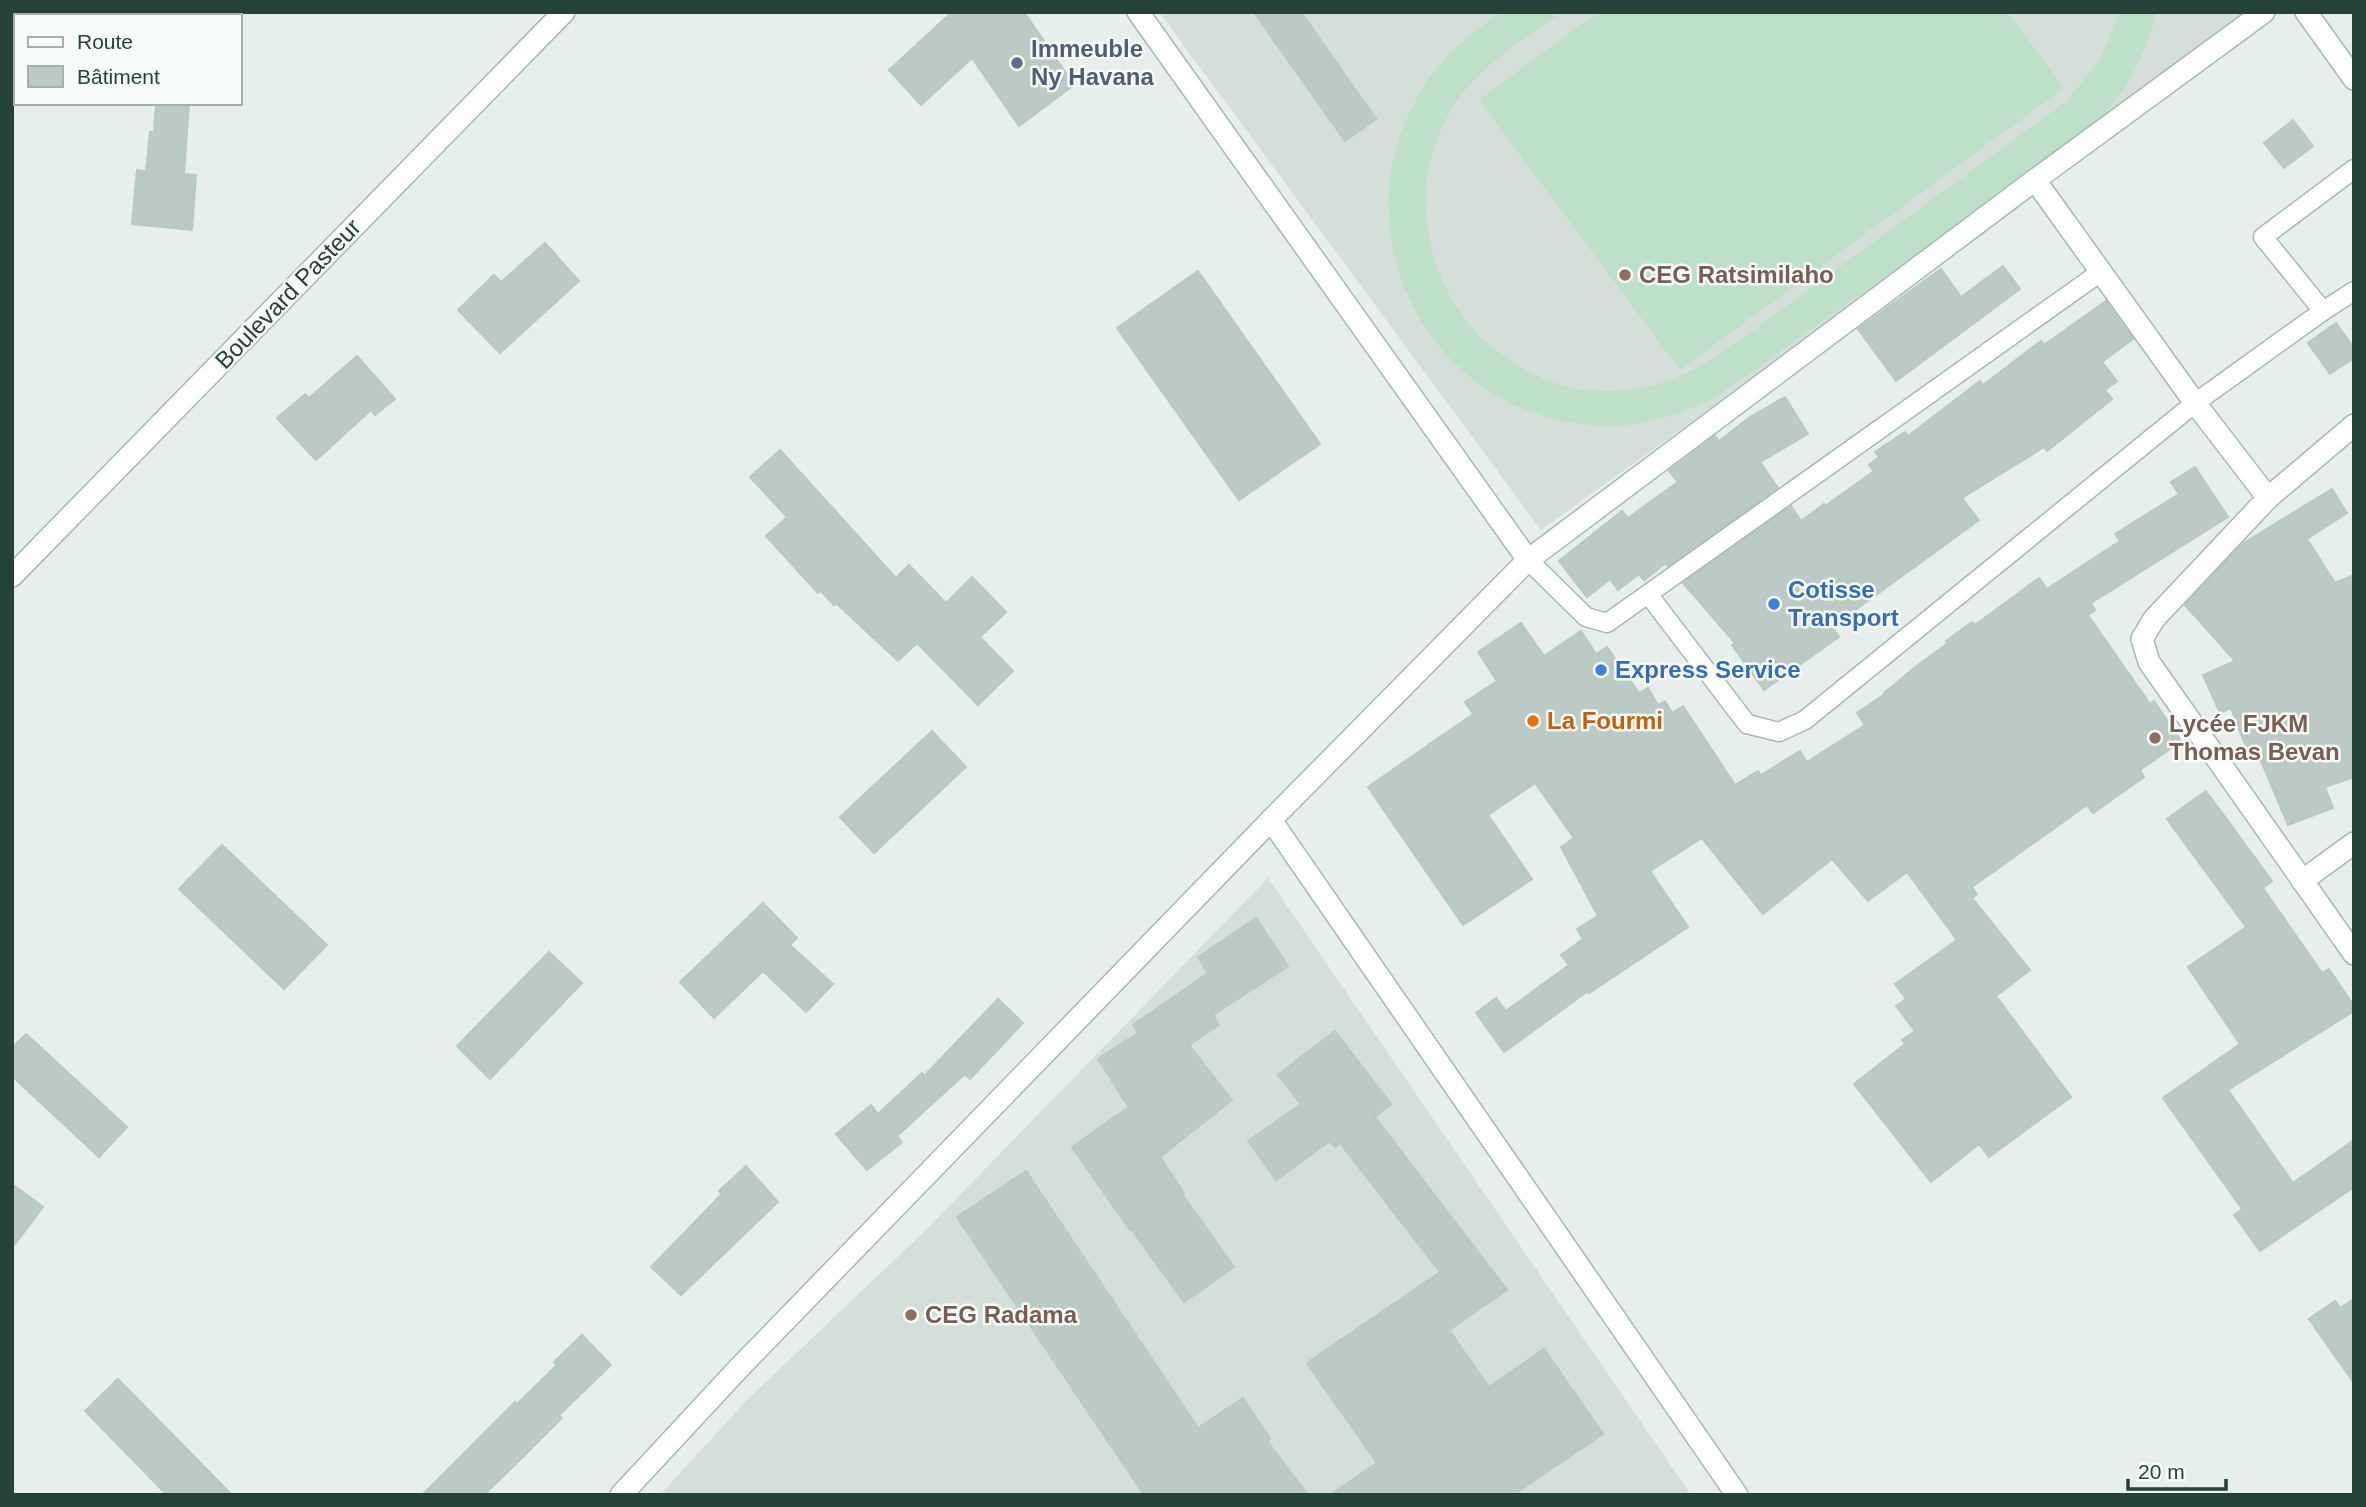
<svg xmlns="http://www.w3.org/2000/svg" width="2366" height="1507" font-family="Arial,sans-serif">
  <rect width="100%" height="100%" fill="#e6efeb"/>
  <g fill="#d4dfda">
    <polygon points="1159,12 2248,12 2253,19 1541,530"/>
    <polygon points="1268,878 1691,1495 660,1495 747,1400 926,1230"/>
  </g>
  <g fill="#bfe0c8">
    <path d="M1501 12H1562C1525 39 1483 63 1457 101 1435 133 1424 173 1426 212 1431 318 1526 406 1634 389 1667 384 1695 370 1722 353L2067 101 2100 59 2119 12H2157C2144 61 2121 102 2083 135L1718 396C1688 411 1656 423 1622 425 1430 436 1319 218 1437 68 1454 45 1478 29 1501 12Z"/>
    <polygon points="1598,12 2008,12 2064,88 1680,370 1479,100"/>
  </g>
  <g fill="#bbcac4" stroke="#b8c9c2" stroke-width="2">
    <polygon points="952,12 1024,12 1074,85 1019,126 972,58 921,105 889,70"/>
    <polygon points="1254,12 1301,12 1376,119 1345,141"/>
    <polygon points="156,103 189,103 184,174 196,175 192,230 132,224 137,170 146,171 150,132 154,132"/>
    <polygon points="2293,120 2313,146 2284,168 2264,143"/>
    <polygon points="545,243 579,281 500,353 458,310 494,275 501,282"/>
    <polygon points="2003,266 2020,289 1896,381 1858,329 1941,269 1961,297"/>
    <polygon points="1198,271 1320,444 1239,500 1117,328"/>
    <polygon points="2106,301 2133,339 2102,362 2117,381 2105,390 2112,399 2047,451 2044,447 1962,498 1979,520 1832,627 1839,637 1764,690 1732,645 1735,643 1683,583 1791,506 1801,521 1824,504 1825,506 1874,471 1869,465 1879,457 1875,452 1905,432 1908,436 1980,381 1983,385 2041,341 2044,345"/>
    <polygon points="2336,323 2354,348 2354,358 2330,374 2308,343"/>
    <polygon points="357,356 395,399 375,415 371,410 316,460 277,418 305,394 309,398"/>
    <polygon points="1785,397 1808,434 1760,462 1778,488 1668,566 1666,563 1644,580 1639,574 1618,590 1610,579 1587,597 1559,561 1622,511 1628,518 1678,482 1669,471 1715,436 1719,441 1750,417"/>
    <polygon points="780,450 896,578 909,565 946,603 972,577 1006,612 980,637 1013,671 978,705 917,643 898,661 836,603 834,605 821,591 818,593 766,536 787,517 750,477"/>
    <polygon points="2195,467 2228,517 2091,603 2095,610 2088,615 2150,704 2154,701 2181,741 2140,770 2144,777 2093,813 2087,805 1972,887 1977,894 1972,898 2030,970 1996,996 2071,1097 1989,1157 1979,1144 1931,1182 1854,1084 1905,1044 1902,1040 1915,1031 1896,1006 1906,999 1895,984 1957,940 1907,872 1868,901 1832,859 1763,914 1702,838 1650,871 1688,927 1589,993 1588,991 1504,1052 1476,1013 1496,998 1506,1011 1569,965 1561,955 1583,939 1577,929 1598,916 1561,847 1574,838 1535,783 1488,815 1532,879 1463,925 1368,787 1473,714 1465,702 1497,681 1478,652 1521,623 1544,656 1581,631 1596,654 1607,647 1639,693 1648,688 1658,705 1665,701 1672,713 1683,706 1735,785 1758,771 1761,775 1800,751 1807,762 1865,725 1857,713 1885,694 1884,693 1914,668 1948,643 1946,641 1972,622 1975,625 2039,578 2047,589 2120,541 2115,534 2179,494 2171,482"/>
    <polygon points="2332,489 2347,513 2307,539 2335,583 2354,575 2354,777 2325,787 2333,808 2288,825 2259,756 2251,760 2231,708 2220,713 2203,675 2235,661 2185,605 2242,544"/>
    <polygon points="932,731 966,767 874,853 840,817"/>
    <polygon points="2206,791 2272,881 2263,888 2322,973 2329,969 2354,1006 2354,1011 2228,1090 2293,1183 2354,1140 2354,1187 2260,1251 2234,1215 2242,1209 2163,1098 2240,1044 2188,967 2246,927 2167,819"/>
    <polygon points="222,845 327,945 284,989 179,889"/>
    <polygon points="763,903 797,938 790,945 833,984 806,1012 763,971 714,1018 680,982"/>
    <polygon points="1256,918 1288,966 1213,1015 1219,1025 1189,1045 1232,1100 1160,1157 1184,1193 1182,1194 1234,1267 1184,1302 1131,1229 1130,1230 1072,1147 1129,1107 1098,1059 1138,1033 1133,1025 1208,973 1198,957"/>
    <polygon points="549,952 582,983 490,1079 457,1046"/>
    <polygon points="998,999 1023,1023 970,1079 965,1074 897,1136 902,1142 867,1170 836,1134 871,1105 878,1114 922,1073 924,1076"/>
    <polygon points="1335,1031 1391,1104 1375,1117 1507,1290 1449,1330 1489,1387 1544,1349 1603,1434 1513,1495 1330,1495 1377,1463 1307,1363 1440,1272 1340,1143 1335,1147 1330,1141 1276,1180 1248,1141 1301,1104 1278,1075"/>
    <polygon points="26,1034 127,1127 99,1157 12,1076 12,1048"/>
    <polygon points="746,1166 778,1202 681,1295 651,1267 722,1194 719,1191"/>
    <polygon points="1026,1171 1198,1428 1243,1398 1270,1439 1267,1441 1308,1495 1144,1495 957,1217"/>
    <polygon points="12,1184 43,1207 12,1248"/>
    <polygon points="2354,1299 2354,1383 2309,1319 2335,1301 2340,1308"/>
    <polygon points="582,1335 611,1365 559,1415 562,1418 523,1457 484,1495 422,1495 515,1402 517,1404 557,1365 554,1362"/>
    <polygon points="118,1379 232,1495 167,1495 85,1411"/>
  </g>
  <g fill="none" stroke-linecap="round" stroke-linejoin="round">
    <defs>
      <g id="service">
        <polyline points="2102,271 1648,594 1747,724 1779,732 1805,720 2195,403 2323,311 2354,291"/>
        <polyline points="2323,311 2263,237 2354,169"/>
        <polyline points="1528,560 1586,617 1607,623 1648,594"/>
      </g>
      <g id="minor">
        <polyline points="1138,12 1528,560"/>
        <polyline points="2035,180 2195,403 2268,498"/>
        <polyline points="2354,425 2268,498 2154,619 2142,639 2149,662 2354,954"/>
        <polyline points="1271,820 1737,1495"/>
        <polyline points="2302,881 2354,843"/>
        <polyline points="621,1495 739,1368 1271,820 1528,560 2035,180 2264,12"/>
      </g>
      <g id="secondary">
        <polyline points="2306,12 2354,79"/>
        <polyline points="12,576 564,12"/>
      </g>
    </defs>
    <use href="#service" stroke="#a8b8b2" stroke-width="21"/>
    <use href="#minor" stroke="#a8b8b2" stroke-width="24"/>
    <use href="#secondary" stroke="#a4bbb3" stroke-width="24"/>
    <use href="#service" stroke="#fff" stroke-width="18"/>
    <use href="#minor" stroke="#fff" stroke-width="21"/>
    <use href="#secondary" stroke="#fff" stroke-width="21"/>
  </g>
  <circle fill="#5c6f8a" stroke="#f7fbf9" stroke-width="2.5" cx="1017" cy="63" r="7"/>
  <g fill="#8d6e63" stroke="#f7fbf9" stroke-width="2.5">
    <circle cx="1625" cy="275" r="7"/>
    <circle cx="2155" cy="738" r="7"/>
    <circle cx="911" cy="1315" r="7"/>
  </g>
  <g fill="#3f7fe0" stroke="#f7fbf9" stroke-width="2.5">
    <circle cx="1774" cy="604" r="7"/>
    <circle cx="1601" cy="670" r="7"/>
  </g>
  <circle fill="#e8710a" stroke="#f7fbf9" stroke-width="2.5" cx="1533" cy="721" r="7"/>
  <g text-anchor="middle" stroke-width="5" stroke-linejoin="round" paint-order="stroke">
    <g font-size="24" font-weight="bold" fill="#4e5e75" stroke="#f7fbf9" text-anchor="start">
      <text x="1031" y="57">Immeuble<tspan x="1031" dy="28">Ny Havana</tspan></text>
    </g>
    <g font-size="24" font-weight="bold" fill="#785e54" stroke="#f7fbf9" text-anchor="start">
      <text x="1639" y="283">CEG Ratsimilaho</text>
      <text x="2169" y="732">Lycée FJKM<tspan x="2169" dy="28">Thomas Bevan</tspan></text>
      <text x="925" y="1323">CEG Radama</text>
    </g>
    <g font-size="24" fill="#24423a" stroke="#f7fbf9">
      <text transform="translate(288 294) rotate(-46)" y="8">Boulevard Pasteur</text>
    </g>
    <g font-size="24" font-weight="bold" fill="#366cbe" stroke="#f7fbf9" text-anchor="start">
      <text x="1788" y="598">Cotisse<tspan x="1788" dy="28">Transport</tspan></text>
      <text x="1615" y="678">Express Service</text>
    </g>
    <g font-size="24" font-weight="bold" fill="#c56008" stroke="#f7fbf9" text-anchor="start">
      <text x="1547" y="729">La Fourmi</text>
    </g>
  </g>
  <rect width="2366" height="1507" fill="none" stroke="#24423a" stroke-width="28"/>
  <rect x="14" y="14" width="228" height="91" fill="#f7fbf9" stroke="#a3b1ad" stroke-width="2"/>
  <rect x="28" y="37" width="35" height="10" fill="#ffffff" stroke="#a3b1ad" stroke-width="2"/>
  <text x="77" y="49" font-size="21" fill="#24423a">Route</text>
  <rect x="28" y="66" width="35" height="21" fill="#bbcac4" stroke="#a3b1ad" stroke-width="2"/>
  <text x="77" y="84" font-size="21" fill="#24423a">Bâtiment</text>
  <path d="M2128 1479v10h98v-10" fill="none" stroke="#24423a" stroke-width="3.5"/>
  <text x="2138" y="1479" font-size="21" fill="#24423a" stroke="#f7fbf9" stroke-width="5" paint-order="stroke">20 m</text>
</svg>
